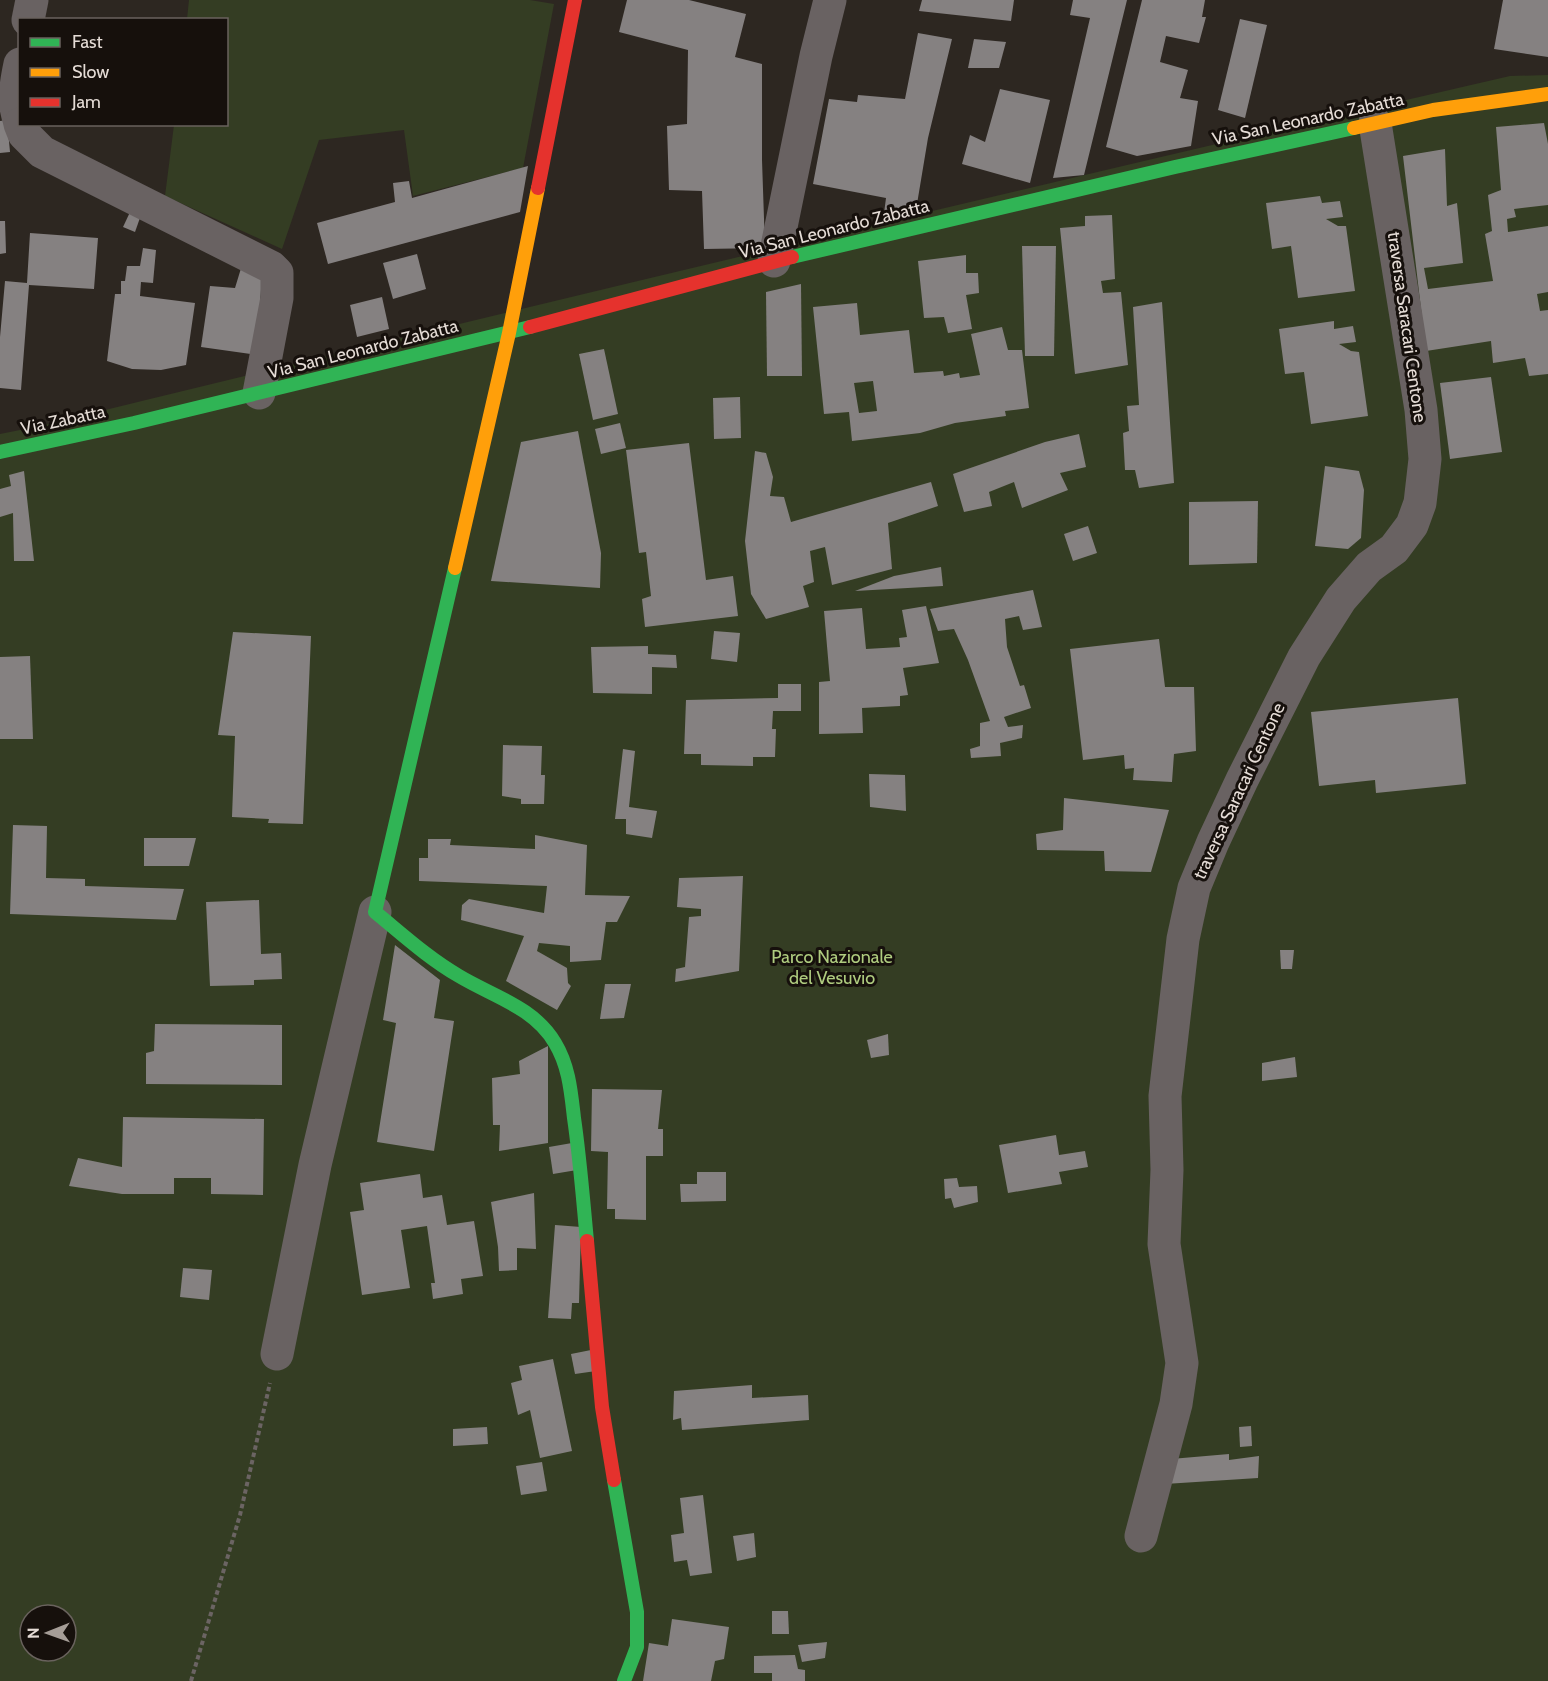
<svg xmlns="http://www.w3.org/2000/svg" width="1548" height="1681" font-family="Cabin,sans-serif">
  <rect width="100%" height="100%" fill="#2d2721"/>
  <g fill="#343d23" fill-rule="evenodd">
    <polygon points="189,0 530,0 554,4 523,168 413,196 404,130 319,140 282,249 165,196 174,125 226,124 226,20 187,19"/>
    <path d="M1548 75V1681H0V434L40 426C530 306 1019 189 1510 76ZM30 1615H66V1651H30Z"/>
  </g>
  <g fill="#858181" fill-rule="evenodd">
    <polygon points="627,0 689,0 746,14 735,57 762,64 762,160 765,248 704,249 702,191 669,190 667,126 687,124 688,50 619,32"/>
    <polygon points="922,0 1014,0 1011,21 919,11"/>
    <polygon points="1073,0 1127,0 1084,175 1053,178 1090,18 1070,15"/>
    <polygon points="1142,0 1205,0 1202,17 1206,17 1199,43 1166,36 1160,62 1188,70 1180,98 1198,101 1191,146 1137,156 1106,147"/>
    <polygon points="1503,0 1548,0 1548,57 1494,49"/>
    <polygon points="1240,19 1267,25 1245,118 1218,110"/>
    <polygon points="918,33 952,39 928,138 915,216 883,221 886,198 813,184 829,99 857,102 858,95 905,99"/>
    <polygon points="974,39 1006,42 999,68 968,68"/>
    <polygon points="1000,89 1050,100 1030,183 962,164 970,135 985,142"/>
    <polygon points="7,120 10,152 0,153 0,121"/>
    <polygon points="1544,123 1548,144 1548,205 1514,209 1516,217 1507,219 1508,232 1548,226 1548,292 1537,294 1540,311 1548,310 1548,374 1529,376 1525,358 1493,363 1491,341 1426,351 1403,156 1445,149 1447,206 1457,203 1463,263 1424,268 1428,289 1493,281 1485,234 1492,231 1488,195 1501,190 1496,127"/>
    <polygon points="528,166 520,212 328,264 317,223 395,202 393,183 409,181 412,198"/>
    <polygon points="1320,196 1322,203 1340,201 1343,217 1326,219 1338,226 1346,226 1355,291 1298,298 1291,246 1272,249 1266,203"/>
    <polygon points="131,210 141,215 135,232 123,227"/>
    <polygon points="1112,215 1115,279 1101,281 1103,293 1121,292 1128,365 1075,374 1060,228 1085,226 1085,216"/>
    <polygon points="0,221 5,221 6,253 0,254"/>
    <polygon points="30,233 98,238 94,289 29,285 21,390 0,388 0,337 5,281 27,283"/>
    <polygon points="1022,246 1056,246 1054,356 1025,356"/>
    <polygon points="143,248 156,250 153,283 141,282 140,296 195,303 186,365 161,370 132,369 107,361 115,294 121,294 121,281 125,281 127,266 140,266"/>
    <polygon points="417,254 426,289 393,299 383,263"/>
    <polygon points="966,255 966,273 978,273 979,293 966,295 972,329 948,333 944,317 924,318 918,261"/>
    <polygon points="242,265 262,273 257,355 201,347 210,286 235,288"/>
    <polygon points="801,284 802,376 767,376 766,292"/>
    <polygon points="382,297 389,329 357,337 350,305"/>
    <polygon points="1162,302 1174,483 1139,488 1135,470 1125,470 1123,433 1129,431 1127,406 1139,405 1133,307"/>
    <path d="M857 303 860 335 909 330 914 373 943 371 944 376 959 373 960 378 980 375 971 334 1002 327 1008 350H1022L1029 408 1005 411 1006 416 955 423 920 433 852 441 849 412 824 414 813 307ZM873 381 877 411 859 413 854 383Z"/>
    <polygon points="1334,321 1334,329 1353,326 1356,342 1339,344 1351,351 1359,352 1368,416 1311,424 1304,372 1285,374 1279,329"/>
    <polygon points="604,349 618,414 593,420 579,354"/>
    <polygon points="1491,377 1502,452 1450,459 1440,383"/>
    <polygon points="740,397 741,438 714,439 713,398"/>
    <polygon points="620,423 626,448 601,454 595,429"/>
    <polygon points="578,431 601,553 600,588 491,581 521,442"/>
    <polygon points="1079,434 1086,467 1060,473 1068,490 1022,508 1014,482 989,492 992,506 964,512 953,474 1045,442"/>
    <polygon points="689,443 706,580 733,576 738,616 645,627 642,599 651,596 646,552 639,553 626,450"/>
    <polygon points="755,451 766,453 773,477 770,496 784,497 791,522 931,482 938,506 888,523 892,569 832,585 825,547 810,551 814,582 803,586 809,607 766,619 751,594 745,541"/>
    <polygon points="1325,466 1359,471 1364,490 1361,538 1348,549 1315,546"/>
    <polygon points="24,471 34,561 14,561 13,513 0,517 0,489 11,486 9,475"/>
    <polygon points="1258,501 1257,563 1189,565 1189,502"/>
    <polygon points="1088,526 1097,553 1073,561 1064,534"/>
    <polygon points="941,567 943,586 855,591 894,576"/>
    <polygon points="1033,590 1042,627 1023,630 1019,616 1005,619 1007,647 1020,686 1024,685 1031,708 1004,717 1008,727 1023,725 1022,738 1000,743 1001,756 971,758 970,749 980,746 980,723 990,721 968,660 954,629 938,631 930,609"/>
    <polygon points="926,606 939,663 903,668 908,695 900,696 900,706 862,708 863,733 819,734 819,682 830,681 824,611 862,608 866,649 900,647 899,638 907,637 902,610"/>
    <polygon points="714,631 740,633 737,662 711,659"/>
    <polygon points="233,632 311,636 303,824 268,823 269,819 232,817 235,736 218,735"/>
    <polygon points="1159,639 1165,687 1194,687 1196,751 1174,754 1172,782 1133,780 1134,768 1125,769 1124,755 1083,760 1070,649"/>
    <polygon points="648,646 648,654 676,655 677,668 652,667 652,694 593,693 591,647"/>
    <polygon points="30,656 33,739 0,739 0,657"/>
    <polygon points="778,684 801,684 801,711 773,711 772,729 776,729 775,757 753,757 753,766 701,765 701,754 684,754 686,700 778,698"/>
    <polygon points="1458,698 1466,784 1376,793 1375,780 1319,786 1311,712"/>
    <polygon points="503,745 542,746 541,775 545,775 544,804 521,804 521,799 502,796"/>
    <polygon points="623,749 635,751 629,807 657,811 652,838 626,834 626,819 615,819"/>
    <polygon points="869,774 905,775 906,811 870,807"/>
    <polygon points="1064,798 1169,810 1151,872 1105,871 1104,851 1037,850 1036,834 1063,830"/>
    <polygon points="13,825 47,826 46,878 85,879 85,886 184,889 176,920 10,914"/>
    <polygon points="535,835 587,845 585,895 630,896 617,922 606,922 601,960 570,962 570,946 539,943 537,951 567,968 568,983 571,986 557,1010 506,981 524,936 461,920 462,905 469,899 544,913 547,886 419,881 419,858 428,858 428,839 451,839 450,845 535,849"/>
    <polygon points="144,838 196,838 189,866 144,866"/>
    <polygon points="743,876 739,971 675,982 676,969 685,967 689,917 701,916 701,909 677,907 679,878"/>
    <polygon points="259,900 261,954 281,953 282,979 254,980 254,985 210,986 206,902"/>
    <polygon points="395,945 440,980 434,1018 454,1021 434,1151 377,1142 396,1023 383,1020"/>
    <polygon points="1280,950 1294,950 1292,969 1281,969"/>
    <polygon points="605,984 631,984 624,1018 600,1019"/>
    <polygon points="155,1024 282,1025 282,1085 146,1084 146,1053 154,1051"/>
    <polygon points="888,1034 889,1055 871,1058 867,1040"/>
    <polygon points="548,1046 548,1143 499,1151 500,1125 493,1125 492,1078 520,1074 519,1061"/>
    <polygon points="1295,1057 1297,1077 1262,1081 1262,1063"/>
    <polygon points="592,1089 662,1090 658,1129 663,1129 663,1156 646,1156 646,1220 615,1219 615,1209 607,1209 608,1152 591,1151"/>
    <polygon points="123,1117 264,1119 263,1195 211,1194 211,1178 174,1178 174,1194 122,1194 69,1186 78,1158 122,1167"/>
    <polygon points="1056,1135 1059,1155 1085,1151 1088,1167 1059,1172 1062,1184 1008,1193 999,1145"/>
    <polygon points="572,1143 577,1170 553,1174 549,1147"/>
    <polygon points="697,1172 726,1172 726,1201 681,1202 680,1184 697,1184"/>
    <polygon points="420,1174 423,1198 442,1195 447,1225 474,1221 483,1276 461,1279 463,1294 433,1299 431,1283 435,1283 427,1226 401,1230 410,1288 362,1295 350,1212 364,1210 360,1183"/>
    <polygon points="957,1178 959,1187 977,1186 978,1202 954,1208 951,1198 945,1199 944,1179"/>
    <polygon points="534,1193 536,1249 517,1248 517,1270 499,1271 498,1247 491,1202"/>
    <polygon points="555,1225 581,1227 579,1303 572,1303 571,1319 548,1318"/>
    <polygon points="183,1268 212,1270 209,1300 180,1297"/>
    <polygon points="591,1350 596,1371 575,1374 571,1354"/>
    <polygon points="553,1359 572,1451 540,1458 530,1410 518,1415 511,1383 522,1380 519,1366"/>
    <polygon points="752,1385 752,1398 808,1395 809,1420 682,1430 681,1418 673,1420 674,1391"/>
    <polygon points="1251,1426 1252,1446 1240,1447 1239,1427"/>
    <polygon points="487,1427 488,1444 453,1446 453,1429"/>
    <polygon points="1229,1454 1229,1460 1259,1456 1258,1478 1165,1484 1171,1459"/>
    <polygon points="542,1462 547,1491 521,1495 516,1466"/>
    <polygon points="703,1495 712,1573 690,1576 687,1560 674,1562 671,1535 684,1533 680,1498"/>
    <polygon points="754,1533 756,1557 737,1561 733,1536"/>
    <polygon points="772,1611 788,1611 789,1634 772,1634"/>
    <polygon points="672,1619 729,1627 724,1659 715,1661 711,1681 643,1681 649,1643 668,1646"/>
    <polygon points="827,1642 825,1658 802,1662 798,1645"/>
    <polygon points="795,1655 798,1669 805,1670 805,1681 772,1681 772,1673 754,1673 754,1656"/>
  </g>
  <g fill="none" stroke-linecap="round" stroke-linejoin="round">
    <polyline stroke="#6b6463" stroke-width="4" stroke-dasharray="4.5 3" stroke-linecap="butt" points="191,1681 240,1515 270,1383"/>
    <g stroke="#696262" stroke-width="33">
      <polyline points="28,20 32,0"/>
      <path d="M20 64C16 83 12 103 20 122"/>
      <polyline points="20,124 24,134 42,152 271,267 277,273 277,298 259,393"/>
      <polyline points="774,261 816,56 830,0"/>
      <polyline points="277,1354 315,1165 375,912"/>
      <polyline points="1141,1536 1176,1404 1182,1363 1164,1244 1167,1170 1165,1096 1183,939 1194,888 1213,842 1242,780 1304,657 1341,599 1369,567 1394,549 1412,525 1420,503 1425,459 1421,410 1375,123"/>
    </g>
    <g stroke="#30b455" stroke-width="14">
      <polyline points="792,257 1175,167 1354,128"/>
      <polyline points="0,452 134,423 530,327"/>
      <path d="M455 568 375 912C402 934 428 958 459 976 492 996 534 1007 555 1043 569 1066 571 1092 574 1118 580 1159 583 1200 587 1241"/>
      <polyline points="614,1480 637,1612 637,1647 624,1681"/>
    </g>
    <g stroke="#ff9f0a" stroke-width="14">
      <polyline points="1354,128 1433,110 1548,94"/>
      <polyline points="455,568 509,333 538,188"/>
    </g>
    <g stroke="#e5322d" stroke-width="14">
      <polyline points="538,188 575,0"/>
      <polyline points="530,327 792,257"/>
      <polyline points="587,1241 602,1407 614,1480"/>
    </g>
  </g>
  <g text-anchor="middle" stroke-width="6" stroke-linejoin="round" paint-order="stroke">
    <g font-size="18" fill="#e5dcd6" stroke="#16100c">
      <text transform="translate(1308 119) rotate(-12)" y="6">Via San Leonardo Zabatta</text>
      <text transform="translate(834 229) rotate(-14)" y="6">Via San Leonardo Zabatta</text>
      <text transform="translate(1407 327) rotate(82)" y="6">traversa Saracari Centone</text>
      <text transform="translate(363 349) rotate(-14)" y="6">Via San Leonardo Zabatta</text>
      <text transform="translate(63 420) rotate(-12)" y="6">Via Zabatta</text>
      <text transform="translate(1239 791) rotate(-65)" y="6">traversa Saracari Centone</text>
    </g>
    <g font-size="18" fill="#afcc7f" stroke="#16100c">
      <text x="832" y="963">Parco Nazionale<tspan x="832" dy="21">del Vesuvio</tspan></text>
    </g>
  </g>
  <rect x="18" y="18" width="210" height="108" fill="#16100c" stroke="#69625d" stroke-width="1.5"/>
  <rect x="30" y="38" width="30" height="9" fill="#30b455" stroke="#69625d" stroke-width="1.5"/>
  <text x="72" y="48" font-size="18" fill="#e5dcd6">Fast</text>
  <rect x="30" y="68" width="30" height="9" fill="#ff9f0a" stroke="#69625d" stroke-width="1.5"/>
  <text x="72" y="78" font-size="18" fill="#e5dcd6">Slow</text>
  <rect x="30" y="98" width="30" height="9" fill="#e5322d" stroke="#69625d" stroke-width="1.5"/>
  <text x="72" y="108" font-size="18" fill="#e5dcd6">Jam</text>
  <g transform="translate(48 1633) rotate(269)"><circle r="28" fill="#16100c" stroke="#69625d" stroke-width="1.5"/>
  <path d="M0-4.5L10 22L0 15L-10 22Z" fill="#a59d97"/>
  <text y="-9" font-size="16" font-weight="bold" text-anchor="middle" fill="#e5dcd6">N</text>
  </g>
</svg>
